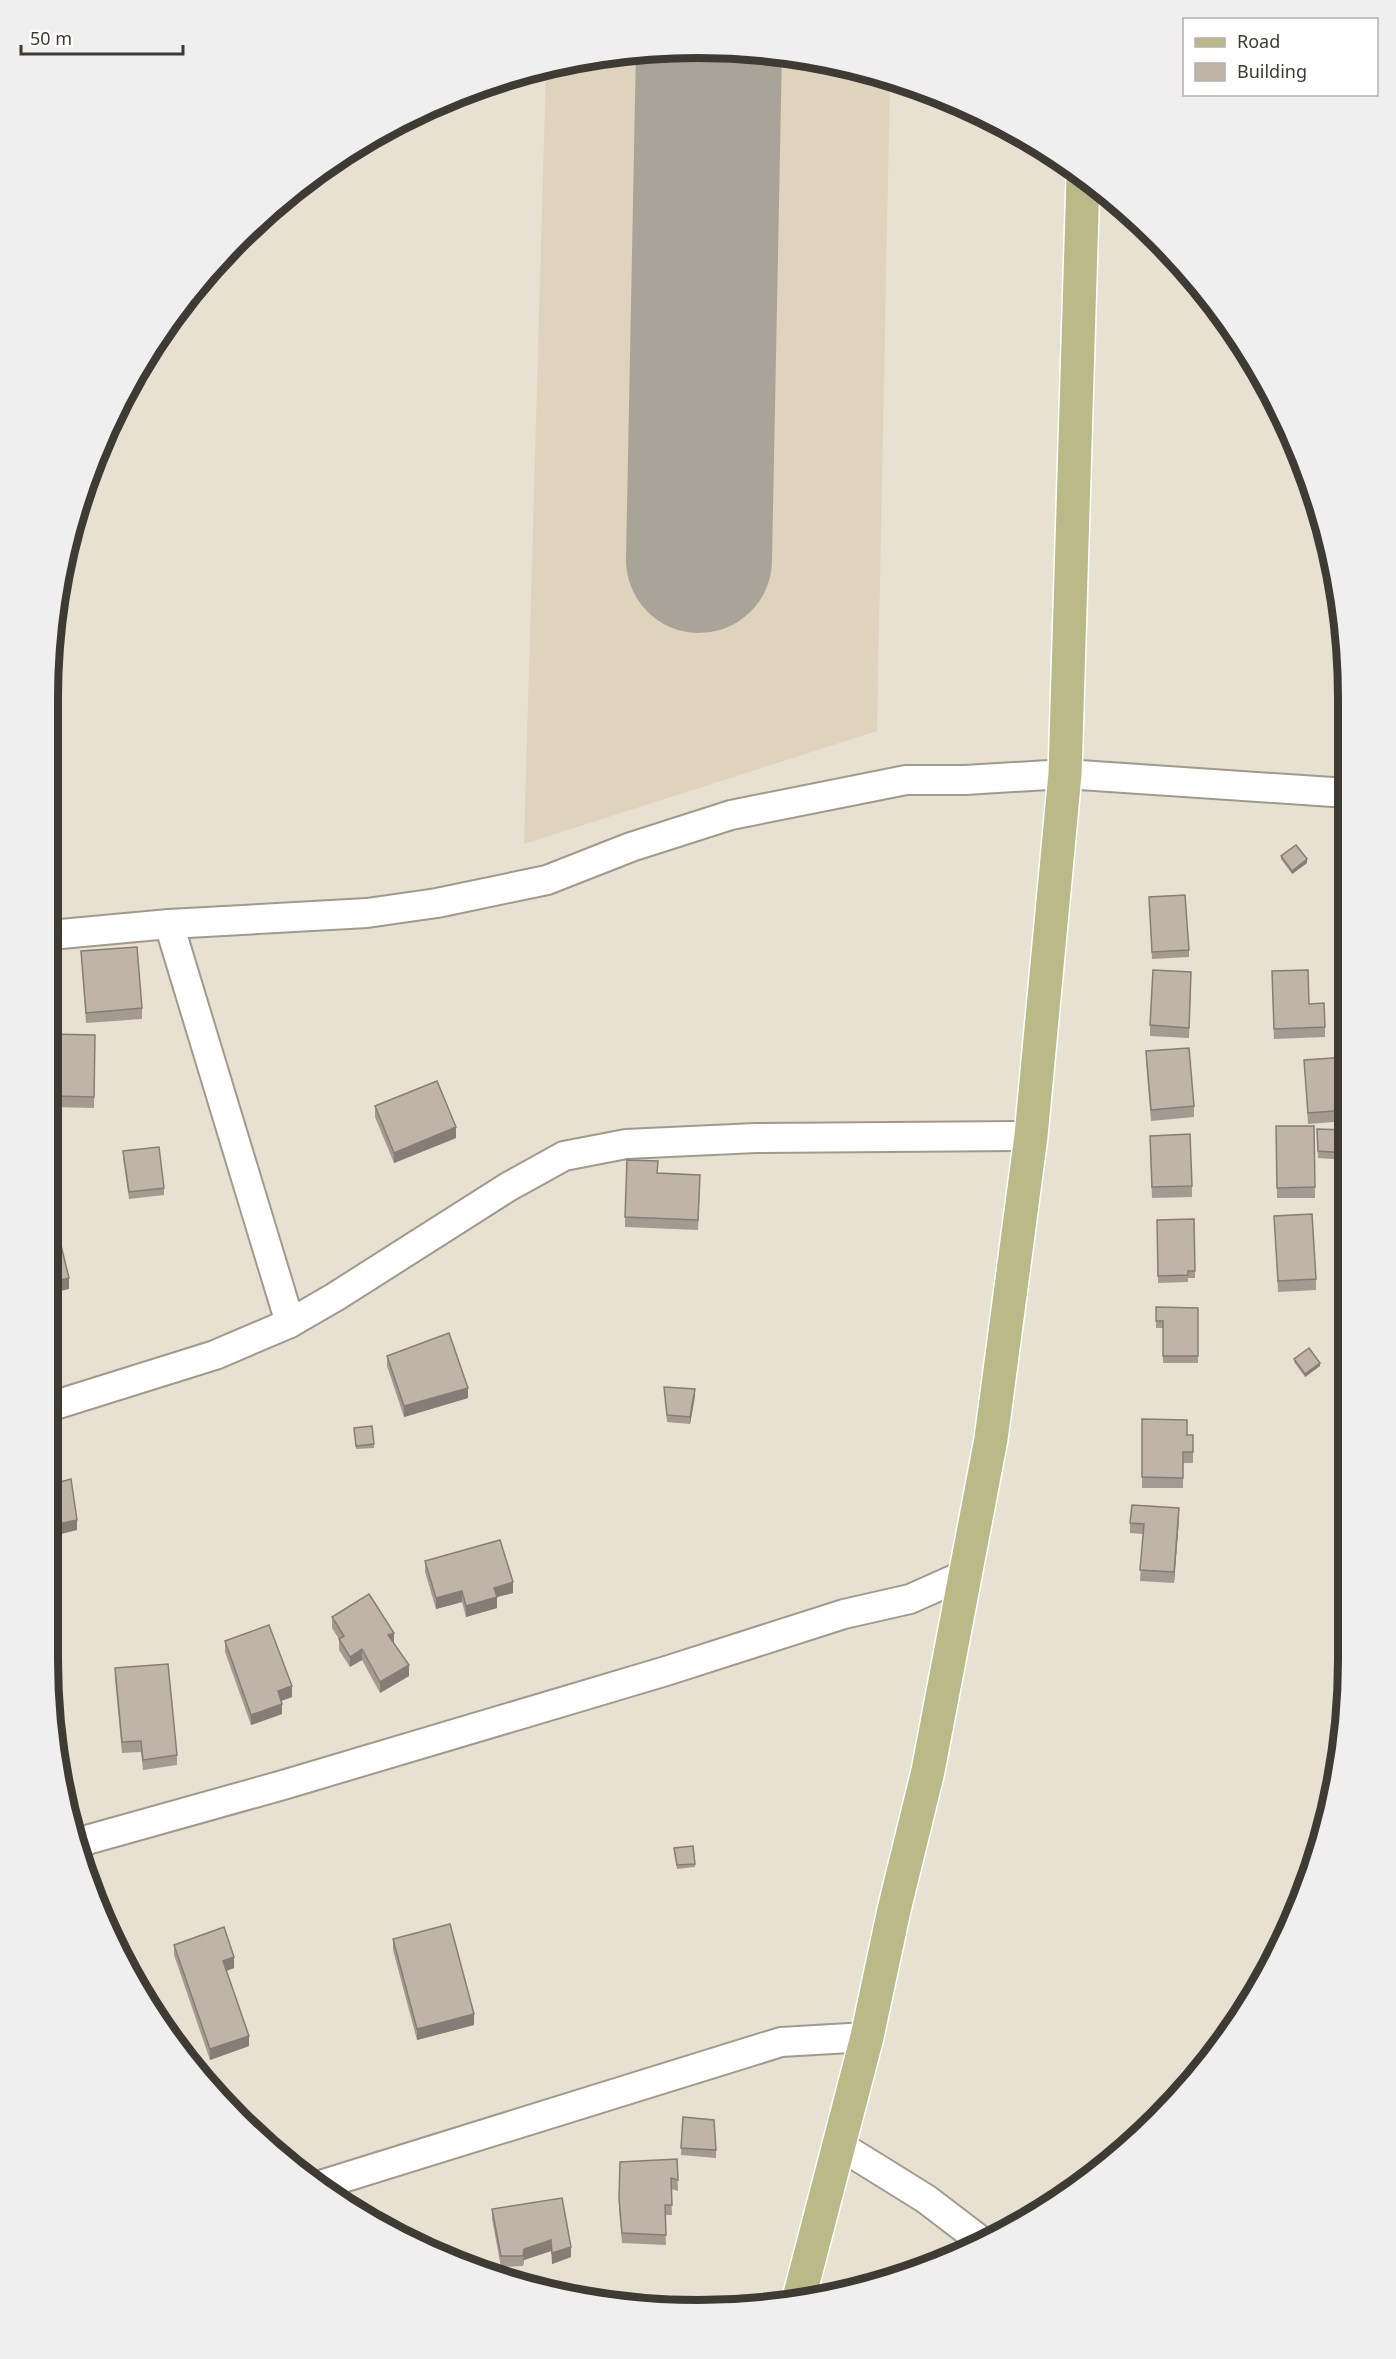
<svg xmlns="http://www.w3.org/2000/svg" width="1396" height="2359" font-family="'Noto Sans',sans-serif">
  <rect width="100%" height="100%" fill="#e8e0d1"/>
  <polygon fill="#dfd3bd" points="698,48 825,61 890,80 877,731 524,844 546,68 572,60"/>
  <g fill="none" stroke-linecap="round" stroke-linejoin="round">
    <polyline stroke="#aaa498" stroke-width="146" points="699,560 709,49"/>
    <defs>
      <g id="minor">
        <polyline points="169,924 290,1323"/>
        <polyline points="50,935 169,924 367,913 437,903 547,880 631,847 731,815 906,780 965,780 1065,774 1347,793"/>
        <polyline points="52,1406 215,1355 290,1323 335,1297 508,1187 564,1156 626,1144 756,1138 1031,1136"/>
        <polyline points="76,1843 283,1785 666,1671 844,1614 910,1599 966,1574"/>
        <polyline points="839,2145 926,2199 985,2244"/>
        <polyline points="317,2186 781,2042 867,2037"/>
      </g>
      <polyline id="major" points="798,2302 867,2037 894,1910 928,1771 991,1439 1031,1136 1065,774 1083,178"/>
    </defs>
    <use href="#minor" stroke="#a1998b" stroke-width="32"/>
    <use href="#major" stroke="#fff" stroke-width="36"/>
    <use href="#minor" stroke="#fff" stroke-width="28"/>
    <use href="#major" stroke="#bcb988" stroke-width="33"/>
  </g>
  <g fill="#a59a90">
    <polygon points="1281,856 1307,863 1292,874 1281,859"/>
    <polygon points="1149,897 1189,950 1189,957 1152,959"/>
    <polygon points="81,951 142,1008 142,1019 86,1023"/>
    <polygon points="1272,982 1309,1004 1325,1027 1325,1037 1274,1039"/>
    <polygon points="1191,983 1189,1038 1150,1036 1150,1025"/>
    <polygon points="51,1034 95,1035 94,1108 51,1107"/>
    <polygon points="1146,1051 1194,1106 1194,1117 1151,1121 1146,1062"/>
    <polygon points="1347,1057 1347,1121 1308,1124 1304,1060"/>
    <polygon points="375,1106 456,1138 394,1163 375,1117"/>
    <polygon points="1276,1126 1314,1126 1315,1198 1277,1198"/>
    <polygon points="1317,1129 1347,1130 1347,1160 1318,1158"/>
    <polygon points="1150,1146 1192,1186 1192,1197 1152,1198"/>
    <polygon points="123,1151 164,1188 164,1195 129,1199 123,1158"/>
    <polygon points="657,1173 700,1186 698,1230 625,1227 625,1217"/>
    <polygon points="1274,1216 1316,1279 1316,1290 1278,1292"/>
    <polygon points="1194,1219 1195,1278 1188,1278 1188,1282 1158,1283 1157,1220"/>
    <polygon points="1156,1307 1198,1308 1198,1363 1163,1363 1163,1328 1156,1328"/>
    <polygon points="387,1356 468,1398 404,1417 387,1366"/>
    <polygon points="1294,1359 1320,1366 1305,1377 1294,1362"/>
    <polygon points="664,1387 695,1396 690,1424 667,1422"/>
    <polygon points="1142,1419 1187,1435 1193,1435 1193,1463 1183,1463 1183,1488 1142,1488"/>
    <polygon points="354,1431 374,1444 374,1448 356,1449"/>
    <polygon points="1179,1519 1174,1583 1140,1581 1143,1534 1130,1533 1130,1523"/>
    <polygon points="425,1561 513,1593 497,1597 497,1608 466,1617 462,1602 436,1609 425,1572"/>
    <polygon points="332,1617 394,1643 409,1676 380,1693 362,1660 350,1667 339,1650 339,1639 332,1628"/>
    <polygon points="225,1641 292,1697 281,1701 282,1714 251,1725 225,1652"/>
    <polygon points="115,1668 177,1755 177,1765 143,1770 141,1752 122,1753 115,1679"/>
    <polygon points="674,1851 695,1864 695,1867 677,1869"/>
    <polygon points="393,1939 474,2025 417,2040 393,1950"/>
    <polygon points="174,1945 234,1968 226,1971 249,2046 210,2060 174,1955"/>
    <polygon points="683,2117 716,2150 716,2158 681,2155"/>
    <polygon points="677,2159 678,2191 671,2189 672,2215 665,2215 666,2245 622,2243 619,2209 619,2198"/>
    <polygon points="492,2209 571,2257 552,2264 551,2251 524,2260 523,2266 501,2267 492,2219"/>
  </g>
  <g fill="#867d76">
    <polygon points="1307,859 1307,863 1292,874 1292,871"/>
    <polygon points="456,1127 456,1138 394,1163 394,1153"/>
    <polygon points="69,1278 69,1289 52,1293 52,1282"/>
    <polygon points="1320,1363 1320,1366 1305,1377 1305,1374"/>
    <polygon points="468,1388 468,1398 404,1417 404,1406"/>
    <polygon points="695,1389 695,1396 690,1424 690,1417"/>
    <polygon points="1179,1508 1179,1519 1174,1583 1174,1572"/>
    <polygon points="77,1520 77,1530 53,1536 53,1525"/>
    <polygon points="513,1582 513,1593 497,1597 497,1608 466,1617 466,1606 494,1588"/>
    <polygon points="462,1591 462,1602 436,1609 436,1598"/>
    <polygon points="394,1633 394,1644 388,1635"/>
    <polygon points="362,1649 362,1660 350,1667 350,1657"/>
    <polygon points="409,1665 409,1676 380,1693 380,1682"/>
    <polygon points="292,1686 292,1697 278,1702 278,1691"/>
    <polygon points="282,1704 282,1714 251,1725 251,1715"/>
    <polygon points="234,1957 234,1968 223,1972 223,1961"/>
    <polygon points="474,2014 474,2025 417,2040 417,2029"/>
    <polygon points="249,2036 249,2046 210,2060 210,2049"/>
    <polygon points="551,2240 551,2251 524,2260 523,2266 524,2249"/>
    <polygon points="571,2247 571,2257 552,2264 552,2253"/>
  </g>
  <g fill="#c0b3a8" stroke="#867d76" stroke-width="1.5">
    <polygon points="1296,845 1307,859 1292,871 1281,856"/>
    <polygon points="1185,895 1189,950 1152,952 1149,897"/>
    <polygon points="137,947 142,1008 86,1013 81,951"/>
    <polygon points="1153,970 1191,972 1189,1028 1150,1025"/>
    <polygon points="1308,970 1309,1004 1324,1003 1325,1027 1274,1029 1272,971"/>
    <polygon points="51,1034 95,1035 94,1097 51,1096"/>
    <polygon points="1189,1048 1194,1106 1151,1110 1146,1051"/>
    <polygon points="1347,1057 1347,1110 1308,1113 1304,1060"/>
    <polygon points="437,1081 456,1127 394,1153 375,1106"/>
    <polygon points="1276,1126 1314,1126 1315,1187 1277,1188"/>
    <polygon points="1317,1129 1347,1130 1347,1153 1318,1151"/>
    <polygon points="1190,1134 1192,1186 1152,1187 1150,1136"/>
    <polygon points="159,1147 164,1188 129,1192 123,1151"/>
    <polygon points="627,1160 658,1161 657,1173 700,1175 698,1220 625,1217"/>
    <polygon points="1312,1214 1316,1279 1278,1281 1274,1216"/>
    <polygon points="1194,1219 1195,1271 1188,1271 1188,1275 1158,1276 1157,1220"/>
    <polygon points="57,1229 69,1278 52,1282 52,1231"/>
    <polygon points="1156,1307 1198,1308 1198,1356 1163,1356 1163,1321 1156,1321"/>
    <polygon points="449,1333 468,1388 404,1406 387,1356"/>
    <polygon points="1309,1348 1320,1363 1305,1374 1294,1359"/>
    <polygon points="664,1387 695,1389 690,1417 667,1415"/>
    <polygon points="1142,1419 1187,1420 1187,1435 1193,1435 1193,1452 1183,1452 1183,1478 1142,1477"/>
    <polygon points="372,1426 374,1444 356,1446 354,1428"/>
    <polygon points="71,1479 77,1520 53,1525 53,1484"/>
    <polygon points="1132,1505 1179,1508 1174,1572 1140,1570 1144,1524 1130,1523"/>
    <polygon points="500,1540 513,1582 494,1588 497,1597 466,1606 462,1591 436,1598 425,1561"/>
    <polygon points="369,1594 394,1633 388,1635 409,1665 380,1682 362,1649 350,1657 339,1639 344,1636 332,1617"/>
    <polygon points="269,1625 292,1686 278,1691 282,1704 251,1715 225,1641"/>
    <polygon points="168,1664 177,1755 143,1760 141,1741 122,1742 115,1668"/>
    <polygon points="693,1846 695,1864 677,1865 674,1848"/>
    <polygon points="450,1924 474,2014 417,2029 393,1939"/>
    <polygon points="224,1927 234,1957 223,1961 249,2036 210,2049 174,1945"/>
    <polygon points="683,2117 714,2120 716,2150 681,2148"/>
    <polygon points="677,2159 678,2180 671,2178 672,2205 665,2205 666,2235 622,2233 619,2198 620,2162"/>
    <polygon points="562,2198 571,2247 552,2253 551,2240 524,2249 523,2256 501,2256 492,2209"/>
  </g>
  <path d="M0 0H1396V2359H0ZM698 58H698A640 640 0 0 1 1338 698V1660A640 640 0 0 1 698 2300H698A640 640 0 0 1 58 1660V698A640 640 0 0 1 698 58Z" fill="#f0efef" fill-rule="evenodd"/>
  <path fill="none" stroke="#3e3a34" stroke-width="8" d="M698 58H698A640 640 0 0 1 1338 698V1660A640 640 0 0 1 698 2300H698A640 640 0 0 1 58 1660V698A640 640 0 0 1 698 58Z"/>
  <rect x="1183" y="18" width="195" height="78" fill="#ffffff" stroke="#b2b0ae" stroke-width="1.5"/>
  <rect x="1195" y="38" width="30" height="9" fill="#bcb988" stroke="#b2b0ae" stroke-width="1.5"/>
  <text x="1237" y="48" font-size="18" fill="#3e3a34">Road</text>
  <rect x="1195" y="63" width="30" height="18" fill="#c0b3a8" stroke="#b2b0ae" stroke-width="1.5"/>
  <text x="1237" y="78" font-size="18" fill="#3e3a34">Building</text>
  <path d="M21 45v9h162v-9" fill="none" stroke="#3e3a34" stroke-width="3"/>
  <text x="30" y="45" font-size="18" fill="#3e3a34" stroke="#ffffff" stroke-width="4.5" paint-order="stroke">50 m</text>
</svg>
